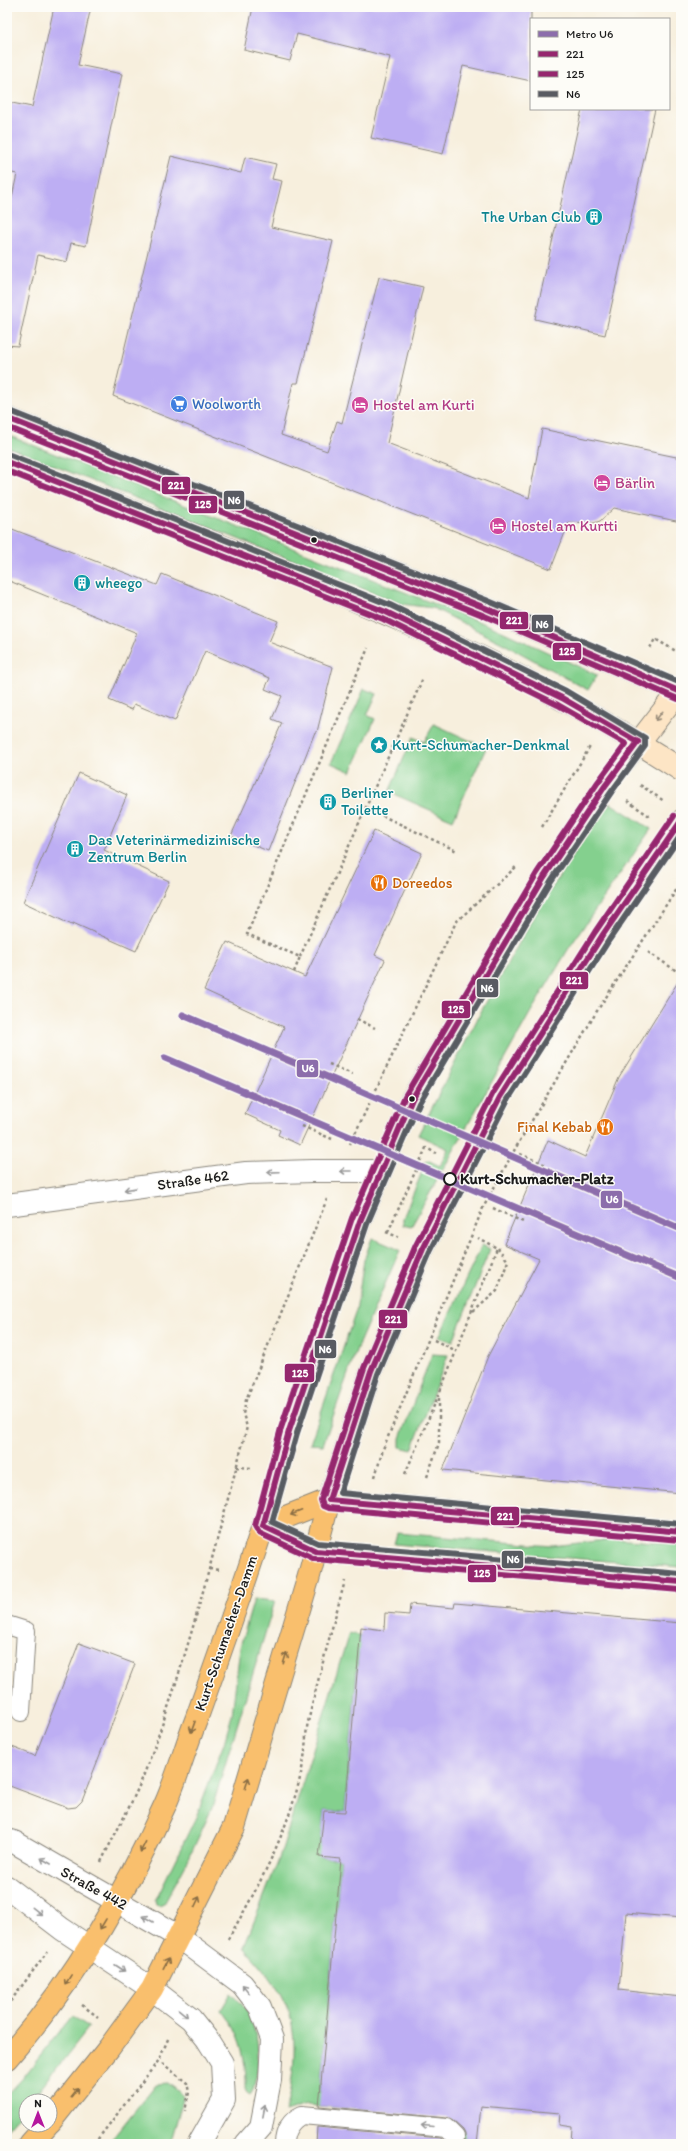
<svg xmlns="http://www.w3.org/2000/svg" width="688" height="2151" font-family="Itim,sans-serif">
  <rect width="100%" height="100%" fill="#fdfcf7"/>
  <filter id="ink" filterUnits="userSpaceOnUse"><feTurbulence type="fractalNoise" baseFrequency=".025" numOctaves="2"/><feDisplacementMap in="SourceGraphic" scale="8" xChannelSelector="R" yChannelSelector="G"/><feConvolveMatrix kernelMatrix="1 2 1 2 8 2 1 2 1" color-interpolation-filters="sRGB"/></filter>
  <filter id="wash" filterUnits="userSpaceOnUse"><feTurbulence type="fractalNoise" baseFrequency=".012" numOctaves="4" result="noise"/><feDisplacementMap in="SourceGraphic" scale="16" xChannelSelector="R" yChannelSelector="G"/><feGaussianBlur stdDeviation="0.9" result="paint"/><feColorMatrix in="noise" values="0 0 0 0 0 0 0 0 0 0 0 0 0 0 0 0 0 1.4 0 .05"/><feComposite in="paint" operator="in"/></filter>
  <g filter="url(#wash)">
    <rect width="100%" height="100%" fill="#f7efdd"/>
    <g fill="#84d08e" stroke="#507655">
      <polygon points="7,435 493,627 597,675 588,690 504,644 433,608 401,604 7,447"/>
      <polygon points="364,689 377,694 367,715 375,719 351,772 331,763"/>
      <polygon points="434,724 486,748 453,820 389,792 413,737 424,742"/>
      <polygon points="610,803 651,829 569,948 529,1015 411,1227 403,1225 403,1218 427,1160 440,1166 448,1149 418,1135 483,1008 538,909 600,814"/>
      <polygon points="372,1238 400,1250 357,1348 323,1445 310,1444 356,1311 364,1260"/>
      <polygon points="482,1245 490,1249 453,1341 439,1337"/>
      <polygon points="432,1354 448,1355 412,1450 400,1447 400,1438"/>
      <polygon points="397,1533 552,1546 614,1539 681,1544 681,1567 394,1544"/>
      <polygon points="254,1599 275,1601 212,1808 188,1860 164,1904 159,1906 156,1905 155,1901 196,1817 224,1743 232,1715 240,1647"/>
      <path d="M349 1633 363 1636 358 1658 345 1812 324 1811 320 1857 341 1859 320 2092 469 2105 466 2138H461C462 2126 458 2122 449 2117L307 2105 285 2112C295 2072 302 2023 277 1987 267 1973 255 1960 244 1947L280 1856Z"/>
      <path d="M231 1993C256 2014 262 2048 256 2078 254 2083 254 2091 250 2095L246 2092C247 2062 241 2034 221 2010Z"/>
      <polygon points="72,2016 89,2027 31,2101 26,2101 26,2107 7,2129 7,2095 22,2079"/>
      <polygon points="168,2083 184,2096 170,2144 108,2144 156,2084"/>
    </g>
    <g id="blocks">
      <g fill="#bdaef3">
        <polygon points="54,7 91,7 78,65 122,74 86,246 71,243 67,262 38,255 18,346 7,345 7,220 17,174 7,172 7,102 32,107"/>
        <polygon points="253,7 531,7 531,81 463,66 443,154 371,138 390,57 297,34 290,61 244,50"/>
        <polygon points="582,109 655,109 605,335 535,319"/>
        <polygon points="171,156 241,173 245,157 276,164 272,179 282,181 271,227 333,241 298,383 293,383 281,435 327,451 337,421 342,423 379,277 423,287 387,443 529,498 542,429 681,458 681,522 614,508 600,521 594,523 569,522 551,569 113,396"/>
        <polygon points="7,527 157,585 162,574 278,621 269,642 333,667 317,732 315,732 268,851 231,836 282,723 272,719 282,696 265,689 270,678 205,651 175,721 134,704 132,710 109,700 137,633 7,580"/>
        <polygon points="79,773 127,795 104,850 169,881 136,951 73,923 72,925 23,902"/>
        <polygon points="374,831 422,853 375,955 385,960 300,1145 278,1135 280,1130 245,1114 284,1027 204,990 227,942 305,977"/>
        <polygon points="681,977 681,1493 443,1470 488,1356 539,1259 504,1244 548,1140 585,1157 619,1077"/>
        <polygon points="455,1603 681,1623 681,1918 626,1913 619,1990 681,1997 681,2144 571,2144 572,2127 559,2125 560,2113 481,2106 477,2144 465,2144 465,2134 463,2130 453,2121 447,2118 319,2106 341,1859 319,1857 324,1811 345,1812 361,1627 384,1630 385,1613 409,1615 410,1604 454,1608"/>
        <polygon points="79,1643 135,1664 82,1801 76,1807 68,1808 7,1785 7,1745 35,1756"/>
        <polygon points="317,2127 441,2138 444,2144 316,2144"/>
      </g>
    </g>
  </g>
  <g filter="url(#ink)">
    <use href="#blocks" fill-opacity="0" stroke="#8a867c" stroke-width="1"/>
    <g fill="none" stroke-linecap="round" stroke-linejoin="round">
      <defs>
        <g id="service">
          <polyline points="7,1625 26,1631 21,1712"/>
          <path d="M284 2144C284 2131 291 2120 302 2115L446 2128 455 2137 454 2144"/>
        </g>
        <g id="minor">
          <polyline points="7,1205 246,1173 312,1171 380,1171"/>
          <polyline points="7,1840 14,1842 179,1937 242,1984 260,2007 272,2039 270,2080 261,2127 246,2144"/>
          <polyline points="7,1887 62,1929 152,1989 191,2019 207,2039 222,2063 224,2100 199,2144"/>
        </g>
        <g id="secondary">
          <polyline points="7,418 483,607 681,692"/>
          <path d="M7 462C236 554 474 633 681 770"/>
          <polyline points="329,1500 371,1371 423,1249 500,1097 602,936 681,821"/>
          <polyline points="263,1526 289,1431 360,1221 412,1099 544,877 605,786 681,688"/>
        </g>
        <g id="primary">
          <polyline points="263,1526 316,1551 681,1582"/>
          <polyline points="263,1526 329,1500 681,1532"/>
          <path d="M7 2058C72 1984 124 1896 165 1805 177 1778 185 1748 196 1720 219 1656 242 1591 263 1526"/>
          <polyline points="50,2122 109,2048 152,1989 234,1827 309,1576 329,1500"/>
          <polyline points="30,2144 47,2125"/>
        </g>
      </defs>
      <use href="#service" stroke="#8a867c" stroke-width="20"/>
      <use href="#minor" stroke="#8a867c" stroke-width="24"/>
      <use href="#secondary" stroke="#8a867c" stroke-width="24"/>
      <use href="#primary" stroke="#8a867c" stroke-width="24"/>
      <g stroke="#8a867c" stroke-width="2.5" stroke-dasharray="3 3" stroke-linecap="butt">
        <polyline points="650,648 655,639 681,654"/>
        <polyline points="640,785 664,801"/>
        <polyline points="627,801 651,817"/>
        <polyline points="366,808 457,851"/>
        <polyline points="542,827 591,745"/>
        <polyline points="648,952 681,974"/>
        <polyline points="300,957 423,678"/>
        <polyline points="294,972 300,957 247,934 368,648"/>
        <polyline points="357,1019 375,1028"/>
        <polyline points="329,1064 352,1074"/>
        <polyline points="302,1126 332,1139"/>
        <polyline points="350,1144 456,922 517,866"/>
        <polyline points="520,1154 546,1165"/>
        <polyline points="493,1208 523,1222"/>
        <polyline points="386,1232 398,1237"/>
        <polyline points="388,1232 426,1148 436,1153"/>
        <polyline points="473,1312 497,1291 508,1261 498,1248"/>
        <polyline points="434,1340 457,1351"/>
        <polyline points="236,1467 252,1468"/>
        <polyline points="405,1474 439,1394 497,1248 478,1238"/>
        <polyline points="375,1477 383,1449 483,1208 515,1149 597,1011 681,882"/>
        <polyline points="427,1477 439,1443 439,1396"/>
        <polyline points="209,1569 221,1570"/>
        <path d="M101 1862C116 1831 134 1801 146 1769 186 1665 212 1557 241 1450L247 1427 243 1414 246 1400 327 1199"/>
        <path d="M228 1939C260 1885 291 1826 303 1764 306 1750 305 1736 308 1722 319 1675 332 1628 345 1581"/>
        <polyline points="82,2005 98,2017"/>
        <polyline points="7,2006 47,1952"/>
        <polyline points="162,2063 187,2083 189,2092 185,2111"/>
        <polyline points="94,2144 159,2060 169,2037"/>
      </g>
      <use href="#service" stroke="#fff" stroke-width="18"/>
      <use href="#minor" stroke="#fff" stroke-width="22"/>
      <use href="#secondary" stroke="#fde5c5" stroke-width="22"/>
      <use href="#primary" stroke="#f9bf6d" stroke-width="22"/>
      <defs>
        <g id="bus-1">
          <polyline points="7,418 483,607 681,692"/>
          <polyline points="7,462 386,612 562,698 638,742"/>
          <polyline points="329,1500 371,1371 423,1249 500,1097 602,936 681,821"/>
          <polyline points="329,1500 681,1532"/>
          <polyline points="263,1526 289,1431 360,1221 412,1099 544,877 605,786 638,742"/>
          <polyline points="263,1526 316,1551 681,1582"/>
        </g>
        <g id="bus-2">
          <polyline points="7,427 480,614 678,699"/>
          <polyline points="7,471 383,619 558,705 626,744 598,782 537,873 405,1096 352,1218 281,1428 255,1526 259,1533 315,1559 680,1590"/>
          <polyline points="674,816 595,932 493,1093 416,1245 364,1368 321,1500 323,1506 328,1508 680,1540"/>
        </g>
        <g id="bus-3">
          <polyline points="10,411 486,600 681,683"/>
          <polyline points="10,455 390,605 566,691 645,738 645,746 612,791 551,881 419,1103 367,1224 297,1433 272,1522 318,1543 681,1574"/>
          <polyline points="681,835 609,940 507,1101 430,1252 378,1374 340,1493 681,1524"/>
        </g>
      </defs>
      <use href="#bus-1" stroke="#fdfcf7" stroke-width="9"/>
      <use href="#bus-2" stroke="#fdfcf7" stroke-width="9"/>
      <use href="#bus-3" stroke="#fdfcf7" stroke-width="9"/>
      <use href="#bus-1" stroke="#95276e" stroke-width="6"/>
      <use href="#bus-2" stroke="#95276e" stroke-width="6"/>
      <use href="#bus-3" stroke="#595b62" stroke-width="6"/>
      <defs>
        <g id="metro-1">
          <polyline points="183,1015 681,1229"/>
          <polyline points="165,1058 681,1278"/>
        </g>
      </defs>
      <use href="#metro-1" stroke="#fdfcf7" stroke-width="10"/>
      <use href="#metro-1" stroke="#8c6dab" stroke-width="7"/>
    </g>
    <defs><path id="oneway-shaft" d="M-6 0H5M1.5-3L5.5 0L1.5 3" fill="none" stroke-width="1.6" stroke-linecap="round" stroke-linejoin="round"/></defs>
    <use stroke="#988b79" href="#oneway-shaft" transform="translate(659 716) rotate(129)"/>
    <g stroke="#999">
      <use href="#oneway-shaft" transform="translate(346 1171) rotate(-180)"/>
      <use href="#oneway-shaft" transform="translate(273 1172) rotate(178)"/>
      <use href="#oneway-shaft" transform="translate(130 1189) rotate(172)"/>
      <use href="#oneway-shaft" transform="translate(46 1861) rotate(-150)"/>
      <use href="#oneway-shaft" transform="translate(37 1911) rotate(38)"/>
      <use href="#oneway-shaft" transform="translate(148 1919) rotate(-150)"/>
      <use href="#oneway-shaft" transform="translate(120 1968) rotate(33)"/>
      <use href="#oneway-shaft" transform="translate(246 1989) rotate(-129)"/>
      <use href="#oneway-shaft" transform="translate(183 2013) rotate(40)"/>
      <use href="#oneway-shaft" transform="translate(264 2111) rotate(-79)"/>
      <use href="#oneway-shaft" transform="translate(427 2126) rotate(-175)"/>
    </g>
    <g stroke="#8a6e44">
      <use href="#oneway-shaft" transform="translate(296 1513) rotate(159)"/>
      <use href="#oneway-shaft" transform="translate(285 1658) rotate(-73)"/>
      <use href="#oneway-shaft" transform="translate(193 1727) rotate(110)"/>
      <use href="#oneway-shaft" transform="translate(247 1783) rotate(-73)"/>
      <use href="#oneway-shaft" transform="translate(143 1847) rotate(117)"/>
      <use href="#oneway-shaft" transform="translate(197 1902) rotate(-64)"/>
      <use href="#oneway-shaft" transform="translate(103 1924) rotate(121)"/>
      <use href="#oneway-shaft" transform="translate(166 1963) rotate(-62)"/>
      <use href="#oneway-shaft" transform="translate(68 1980) rotate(122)"/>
      <use href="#oneway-shaft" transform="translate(75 2092) rotate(-51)"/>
    </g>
  </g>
  <defs>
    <symbol id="building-disc" viewBox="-11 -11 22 22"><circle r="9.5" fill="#0f9aa8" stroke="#fdfcf7"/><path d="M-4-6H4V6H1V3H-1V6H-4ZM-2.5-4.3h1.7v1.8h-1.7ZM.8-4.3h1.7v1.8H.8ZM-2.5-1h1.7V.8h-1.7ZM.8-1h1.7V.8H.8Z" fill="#fff"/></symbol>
    <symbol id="supermarket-disc" viewBox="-11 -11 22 22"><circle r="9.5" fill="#3f7fe0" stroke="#fdfcf7"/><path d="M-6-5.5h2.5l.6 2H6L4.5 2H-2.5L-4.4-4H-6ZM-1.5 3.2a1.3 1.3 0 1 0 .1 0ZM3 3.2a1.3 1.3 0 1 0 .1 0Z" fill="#fff"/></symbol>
    <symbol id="hotel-disc" viewBox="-11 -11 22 22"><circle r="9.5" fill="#d1479c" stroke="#fdfcf7"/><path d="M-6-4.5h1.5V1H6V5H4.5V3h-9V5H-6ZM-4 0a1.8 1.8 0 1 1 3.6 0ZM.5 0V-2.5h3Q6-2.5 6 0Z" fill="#fff"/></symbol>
    <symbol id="sight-disc" viewBox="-11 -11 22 22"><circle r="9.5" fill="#0f9aa8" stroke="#fdfcf7"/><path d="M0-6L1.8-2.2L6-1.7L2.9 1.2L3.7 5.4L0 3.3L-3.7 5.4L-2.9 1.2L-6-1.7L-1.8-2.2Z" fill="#fff"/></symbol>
    <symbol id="restaurant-disc" viewBox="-11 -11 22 22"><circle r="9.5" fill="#e8710a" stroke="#fdfcf7"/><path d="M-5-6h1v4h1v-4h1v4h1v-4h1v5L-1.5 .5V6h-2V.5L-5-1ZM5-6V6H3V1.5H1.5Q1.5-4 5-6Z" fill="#fff"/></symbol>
  </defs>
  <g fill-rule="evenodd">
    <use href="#building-disc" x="584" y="207" width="20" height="20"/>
    <use href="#supermarket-disc" x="169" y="394" width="20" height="20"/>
    <use href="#hotel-disc" x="350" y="395" width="20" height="20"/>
    <use href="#hotel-disc" x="592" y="473" width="20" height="20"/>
    <use href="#hotel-disc" x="488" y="516" width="20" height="20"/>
    <use href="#building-disc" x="72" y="573" width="20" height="20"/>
    <use href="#sight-disc" x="369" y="735" width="20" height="20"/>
    <use href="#building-disc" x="318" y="792" width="20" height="20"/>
    <use href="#building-disc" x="65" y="839" width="20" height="20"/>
    <use href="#restaurant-disc" x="369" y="873" width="20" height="20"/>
    <use href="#restaurant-disc" x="595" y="1117" width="20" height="20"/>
  </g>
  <g fill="#1c1c1c" stroke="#fdfcf7" stroke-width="1.5">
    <circle cx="314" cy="540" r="3.5"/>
    <circle cx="412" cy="1099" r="3.5"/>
  </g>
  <circle fill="#fdfcf7" stroke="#1c1c1c" stroke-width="2" cx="450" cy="1179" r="6"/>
  <g text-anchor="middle" stroke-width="3" stroke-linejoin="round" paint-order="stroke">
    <g font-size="15" fill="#0d838f" stroke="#fdfcf7" text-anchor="start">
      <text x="581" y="222" text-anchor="end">The Urban Club</text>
      <text x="95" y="588">wheego</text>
      <text x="392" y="750">Kurt-Schumacher-Denkmal</text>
      <text x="341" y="798">Berliner<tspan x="341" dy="17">Toilette</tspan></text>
      <text x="88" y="845">Das Veterinärmedizinische<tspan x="88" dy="17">Zentrum Berlin</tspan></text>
    </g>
    <g font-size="15" fill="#366cbe" stroke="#fdfcf7" text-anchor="start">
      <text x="192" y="409">Woolworth</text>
    </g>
    <g font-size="15" fill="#b23c85" stroke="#fdfcf7" text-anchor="start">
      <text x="373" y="410">Hostel am Kurti</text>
      <text x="615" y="488">Bärlin</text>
      <text x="511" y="531">Hostel am Kurtti</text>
    </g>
    <g font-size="15" fill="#c56008" stroke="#fdfcf7" text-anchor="start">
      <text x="392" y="888">Doreedos</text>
      <text x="592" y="1132" text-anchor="end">Final Kebab</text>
    </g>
    <g font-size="15" font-weight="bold" fill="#1c1c1c" stroke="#fdfcf7" text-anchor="start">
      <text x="460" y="1184">Kurt-Schumacher-Platz</text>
    </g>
    <g font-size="15" fill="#1c1c1c" stroke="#fdfcf7">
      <text transform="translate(193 1180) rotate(-8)" y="5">Straße 462</text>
      <text transform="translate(226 1633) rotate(-71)" y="5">Kurt-Schumacher-Damm</text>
      <text transform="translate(94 1888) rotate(29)" y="5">Straße 442</text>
    </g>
  </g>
  <g stroke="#fdfcf7" stroke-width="1.5">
    <rect x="161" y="476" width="30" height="19" rx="4" fill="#95276e"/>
    <rect x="223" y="490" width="22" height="20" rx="4" fill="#595b62"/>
    <rect x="188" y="495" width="30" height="19" rx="4" fill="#95276e"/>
    <rect x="499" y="611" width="30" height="19" rx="4" fill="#95276e"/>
    <rect x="531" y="614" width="23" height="19" rx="4" fill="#595b62"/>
    <rect x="552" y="642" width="30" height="19" rx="4" fill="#95276e"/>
    <rect x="559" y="971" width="30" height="19" rx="4" fill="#95276e"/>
    <rect x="476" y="978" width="23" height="20" rx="4" fill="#595b62"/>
    <rect x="441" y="1000" width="30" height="19" rx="4" fill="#95276e"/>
    <rect x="296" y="1059" width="23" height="19" rx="4" fill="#8c6dab"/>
    <rect x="600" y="1190" width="23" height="19" rx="4" fill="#8c6dab"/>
    <rect x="378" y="1309" width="30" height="20" rx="4" fill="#95276e"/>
    <rect x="314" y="1339" width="23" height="20" rx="4" fill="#595b62"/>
    <rect x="284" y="1363" width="31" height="20" rx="4" fill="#95276e"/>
    <rect x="490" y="1506" width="30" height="20" rx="4" fill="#95276e"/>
    <rect x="501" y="1550" width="23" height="19" rx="4" fill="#595b62"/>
    <rect x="467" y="1564" width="30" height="19" rx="4" fill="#95276e"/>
  </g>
  <g font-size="11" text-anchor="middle" font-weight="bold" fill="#fff">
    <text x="176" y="489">221</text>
    <text x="234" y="504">N6</text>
    <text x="203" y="508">125</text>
    <text x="514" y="624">221</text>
    <text x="542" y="628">N6</text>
    <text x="567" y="655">125</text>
    <text x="574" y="984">221</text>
    <text x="487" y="992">N6</text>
    <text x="456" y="1013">125</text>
    <text x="308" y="1072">U6</text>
    <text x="612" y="1203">U6</text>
    <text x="393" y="1323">221</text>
    <text x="325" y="1353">N6</text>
    <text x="300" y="1377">125</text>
    <text x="505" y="1520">221</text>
    <text x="513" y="1563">N6</text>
    <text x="482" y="1577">125</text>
  </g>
  <rect width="688" height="2151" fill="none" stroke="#fdfcf7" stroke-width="24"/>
  <rect x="530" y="18" width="140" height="92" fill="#fdfcf7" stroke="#a3a29f"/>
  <rect x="538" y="31" width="20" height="6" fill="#8c6dab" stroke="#a3a29f"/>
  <text x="566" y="38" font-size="12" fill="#1c1c1c">Metro U6</text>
  <rect x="538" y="51" width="20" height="6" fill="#95276e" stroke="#a3a29f"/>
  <text x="566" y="58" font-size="12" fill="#1c1c1c">221</text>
  <rect x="538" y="71" width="20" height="6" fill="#95276e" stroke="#a3a29f"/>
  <text x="566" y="78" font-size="12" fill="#1c1c1c">125</text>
  <rect x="538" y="91" width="20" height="6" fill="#595b62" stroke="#a3a29f"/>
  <text x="566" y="98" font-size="12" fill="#1c1c1c">N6</text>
  <g transform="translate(38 2113)"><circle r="19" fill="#fdfcf7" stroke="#a3a29f"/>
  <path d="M0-3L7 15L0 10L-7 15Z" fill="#b5179e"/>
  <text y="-6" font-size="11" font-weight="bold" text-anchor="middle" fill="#1c1c1c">N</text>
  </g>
</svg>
